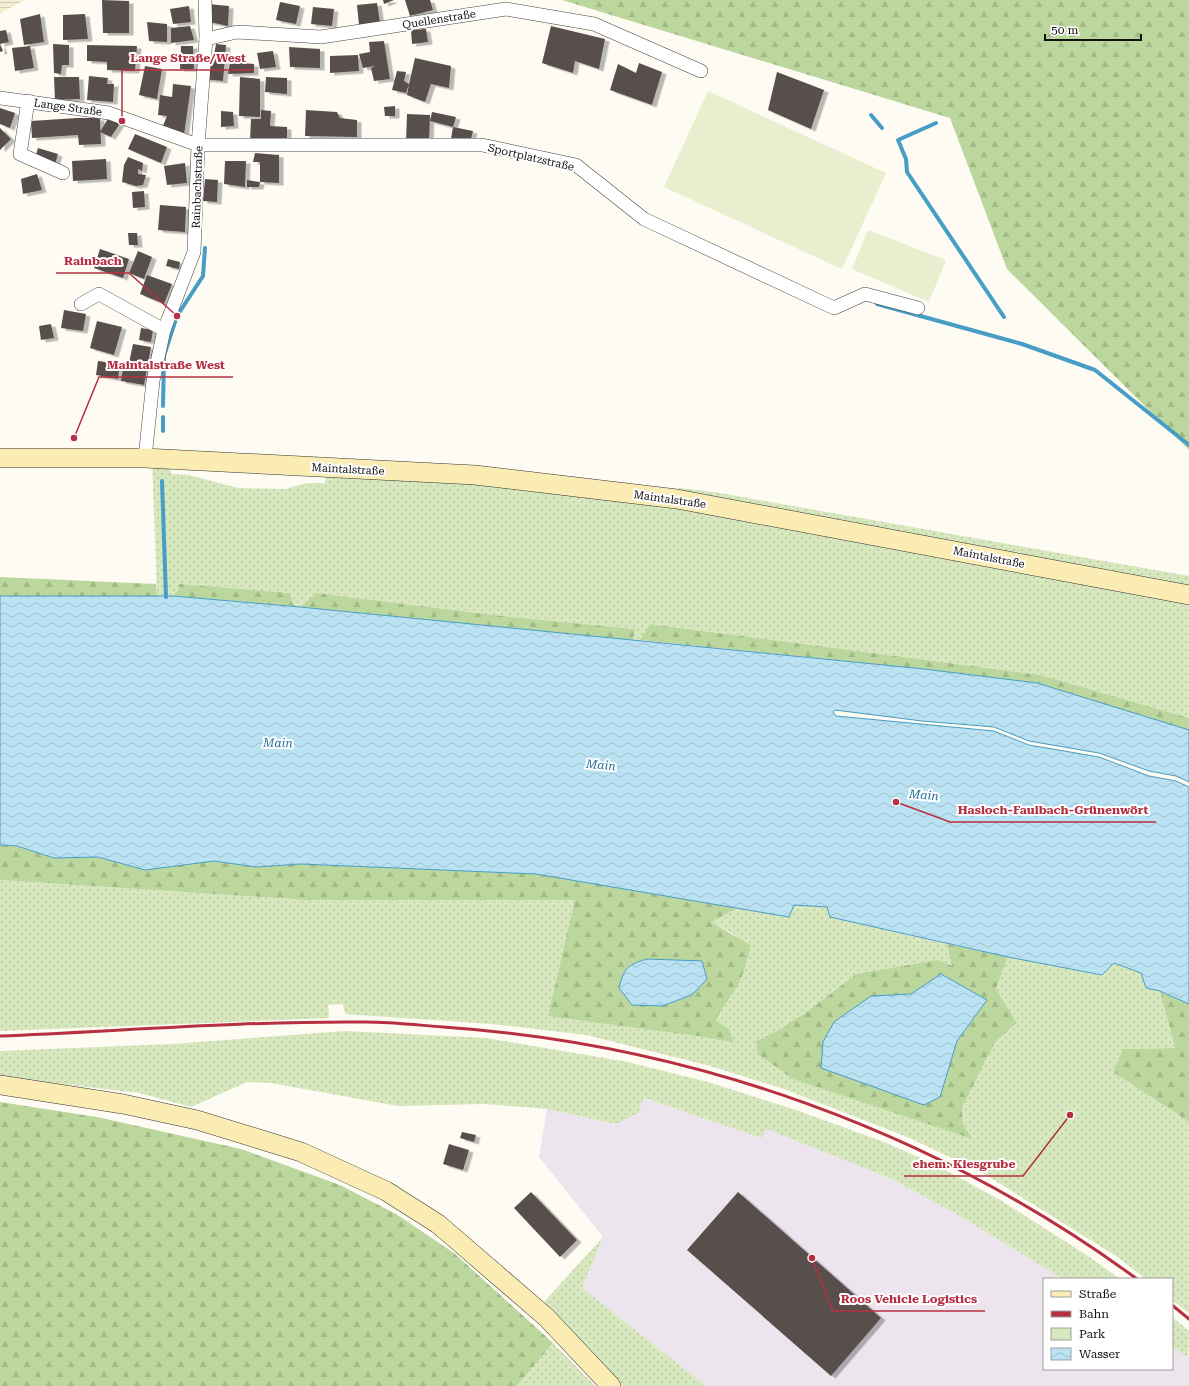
<svg xmlns="http://www.w3.org/2000/svg" width="1189" height="1386" font-family="'Roboto Serif',serif">
  <defs>
    <pattern id="farmland-rules" width="6" height="5" patternUnits="userSpaceOnUse"><rect width="6" height="5" fill="#f3eed4"/><path d="M0 2.5h6" fill="none" stroke="#cfcbb5"/></pattern>
    <pattern id="green-dots" width="8" height="8" patternUnits="userSpaceOnUse"><rect width="8" height="8" fill="#d7e7be"/><path d="M2 2h.1M6 6h.1" fill="none" stroke="#b8c5a2" stroke-width="1.8" stroke-linecap="round"/></pattern>
    <pattern id="forest-firs" width="22" height="20" patternUnits="userSpaceOnUse"><rect width="22" height="20" fill="#bcd79e"/><path d="M5 1l3.5 6h-7zM16 11l3.5 6h-7z" fill="#a1b887"/></pattern>
    <pattern id="water-waves" width="16" height="10" patternUnits="userSpaceOnUse"><rect width="16" height="10" fill="#bbe2f2"/><path d="M0 5q4-4 8 0t8 0" fill="none" stroke="#a0c1ce"/></pattern>
    <filter id="shadow"><feDropShadow dx="4.5" dy="2.5" stdDeviation="0" flood-color="#0004"/></filter>
  </defs>
  <rect width="100%" height="100%" fill="#fefbf3"/>
  <polygon fill="#ece5ed" points="644,1098 760,1138 767,1128 892,1179 953,1212 1063,1279 1044,1279 1044,1369 1172,1369 1172,1347 1189,1357 1189,1386 706,1386 582,1288 603,1237 539,1157 547,1109 616,1124"/>
  <polygon fill="url(#farmland-rules)" points="0,0 25,0 0,13"/>
  <g fill="url(#green-dots)">
    <polygon points="152,458 170,459 171,474 189,475 238,488 285,489 307,483 325,483 328,468 677,499 679,488 714,492 1189,576 1189,718 1041,675 651,624 640,640 633,640 635,629 494,615 316,593 300,607 294,606 290,593 179,585 179,589 173,596 157,596"/>
    <polygon points="0,880 306,900 575,900 698,1036 733,1043 716,1021 720,1008 737,986 735,935 711,922 738,908 789,917 794,905 829,907 831,917 947,944 952,966 856,974 808,1011 773,1033 756,1041 973,1138 963,1124 962,1108 995,1042 1017,1023 996,989 1008,957 1101,975 1114,963 1141,973 1146,988 1160,991 1175,1048 1123,1049 1113,1072 1189,1122 1189,1313 1172,1300 1172,1279 1146,1279 1116,1256 986,1175 912,1139 784,1089 710,1066 586,1035 492,1024 345,1014 343,1004 328,1005 329,1018 0,1031"/>
    <polygon points="346,1031 486,1038 628,1062 708,1082 796,1110 884,1142 936,1165 1002,1201 1088,1256 1120,1279 1063,1279 953,1212 892,1179 767,1129 761,1138 644,1098 638,1113 616,1124 547,1109 485,1104 398,1106 271,1083 247,1082 191,1107 139,1093 0,1077 0,1051 171,1044"/>
    <polygon points="603,1237 582,1288 706,1386 622,1386 543,1303"/>
    <polygon points="1172,1317 1189,1331 1188,1357 1172,1347"/>
    <polygon points="553,1343 595,1386 517,1386"/>
  </g>
  <g fill="url(#forest-firs)" fill-rule="evenodd">
    <polygon points="562,0 1189,0 1189,450 1007,269 950,118"/>
    <polygon points="0,577 156,584 157,596 0,596"/>
    <polygon points="179,584 290,593 294,606 173,596 179,589"/>
    <polygon points="316,593 494,615 635,629 633,640 300,607"/>
    <polygon points="650,624 1041,675 1189,718 1189,730 1037,683 924,669 640,640"/>
    <path d="M0 845 17 846 54 858 98 857 145 870 214 861 256 867 301 864 537 874 738 908 711 922 750 945C748 959 744 974 737 987 730 999 721 1007 716 1021L729 1029 734 1043 698 1036 548 1016 575 900H306L0 880ZM702 961 707 979 692 995Z"/>
    <path d="M947 944 1008 957 996 989 1017 1023 995 1042 962 1108 963 1124 973 1139 793 1079 758 1054 756 1041 773 1033 808 1011 856 974 938 960 952 966ZM941 974 987 1000 957 1041 940 1097 871 996 911 994Z"/>
    <polygon points="1160,991 1189,1004 1189,1122 1113,1072 1123,1049 1175,1048"/>
    <polygon points="0,1102 97,1117 241,1149 340,1185 396,1214 454,1253 553,1343 517,1386 0,1386"/>
  </g>
  <g fill="#e7efcf">
    <polygon points="708,91 886,173 842,269 664,187"/>
    <polygon points="868,230 946,260 929,302 852,269"/>
  </g>
  <g fill="url(#water-waves)" stroke="#479dc5">
    <polygon points="0,596 173,596 300,607 924,669 1037,683 1189,730 1189,782 1176,776 1149,771 1099,753 1029,741 994,727 922,721 835,710 833,712 836,716 994,731 1029,745 1099,757 1149,776 1176,781 1189,787 1189,1004 1160,991 1146,988 1141,973 1114,963 1102,975 1008,957 830,917 827,907 794,905 789,917 536,874 301,864 256,867 214,861 145,870 98,857 54,858 17,846 0,845"/>
    <path d="M647 959 702 961 707 979 692 995 662 1006 632 1005 619 988C624 967 628 965 647 959Z"/>
    <polygon points="941,974 987,1000 957,1041 940,1097 924,1105 821,1068 823,1042 834,1022 871,996 911,994"/>
  </g>
  <g fill="none" stroke-linecap="round" stroke-linejoin="round">
    <g stroke="#479dc5" stroke-width="4">
      <polyline points="871,115 882,128"/>
      <polyline points="936,123 898,140 906,159 907,172 1004,317"/>
      <polyline points="877,304 1022,344 1095,370 1189,445"/>
      <polyline points="163,406 164,356 177,316 203,276 205,248"/>
      <polyline points="163,431 163,417"/>
      <polyline points="162,481 166,597"/>
    </g>
  </g>
  <g fill="#58504d" filter="url(#shadow)">
    <polygon points="102,0 129,1 129,33 103,33"/>
    <polygon points="383,0 394,0 384,4"/>
    <polygon points="405,0 430,0 433,10 410,16"/>
    <polygon points="280,2 300,6 296,24 276,20"/>
    <polygon points="377,3 380,22 359,25 357,5"/>
    <polygon points="208,4 229,6 228,26 205,21"/>
    <polygon points="189,6 191,22 173,24 170,9"/>
    <polygon points="313,7 334,9 332,26 311,24"/>
    <polygon points="40,14 44,42 24,45 20,19"/>
    <polygon points="85,14 88,39 63,40 63,15"/>
    <polygon points="147,22 167,24 167,42 149,41"/>
    <polygon points="190,26 194,40 171,43 171,28"/>
    <polygon points="551,26 605,39 599,69 575,61 573,73 542,63"/>
    <polygon points="426,29 428,42 412,44 411,30"/>
    <polygon points="6,30 9,42 0,44 3,51 0,52 0,31"/>
    <polygon points="384,41 390,79 374,81 371,68 375,66 363,68 359,54 370,52 369,42"/>
    <polygon points="53,44 69,45 69,65 62,65 61,74 54,73"/>
    <polygon points="216,44 226,45 223,81 203,79 207,54 214,55"/>
    <polygon points="87,45 137,46 135,71 107,70 107,62 87,61"/>
    <polygon points="30,46 34,68 15,71 12,48"/>
    <polygon points="181,46 193,46 194,69 180,69"/>
    <polygon points="289,47 320,49 320,68 290,67"/>
    <polygon points="273,51 276,67 260,69 257,53"/>
    <polygon points="358,55 359,71 330,73 330,56"/>
    <polygon points="415,58 451,66 449,88 431,84 425,102 407,95 409,84 406,93 392,90 397,71 406,72 404,81 409,84"/>
    <polygon points="230,62 254,64 254,73 228,74"/>
    <polygon points="639,63 662,72 652,105 610,90 618,64 636,73"/>
    <polygon points="145,66 162,69 157,99 139,95"/>
    <polygon points="777,72 824,90 811,129 768,110"/>
    <polygon points="89,76 108,78 107,84 114,84 113,102 87,100"/>
    <polygon points="54,77 79,77 80,99 55,100"/>
    <polygon points="240,77 260,79 260,117 239,116"/>
    <polygon points="266,77 287,78 287,94 265,92"/>
    <polygon points="173,84 191,86 184,135 162,128 167,116 158,115 160,95 172,97"/>
    <polygon points="395,106 395,116 385,116 384,107"/>
    <polygon points="0,108 15,113 10,128 0,124"/>
    <polygon points="261,110 271,111 270,126 287,127 287,140 250,141 251,119 261,119"/>
    <polygon points="306,110 337,112 340,118 357,120 357,137 305,136"/>
    <polygon points="221,111 233,112 234,126 221,127"/>
    <polygon points="432,112 456,117 453,127 430,121"/>
    <polygon points="407,114 430,115 429,141 406,141"/>
    <polygon points="110,115 121,122 111,137 100,132"/>
    <polygon points="77,118 100,118 101,144 79,145 78,135 32,138 31,121"/>
    <polygon points="453,127 473,131 470,143 451,139"/>
    <polygon points="0,128 11,139 0,150"/>
    <polygon points="135,134 167,147 161,163 128,149"/>
    <polygon points="38,148 58,154 55,164 35,158"/>
    <polygon points="255,153 279,155 279,183 260,182 260,162 253,162"/>
    <polygon points="128,157 143,163 142,171 138,169 138,174 146,175 143,185 136,186 122,182 124,165"/>
    <polygon points="106,159 107,179 73,181 72,161"/>
    <polygon points="225,161 246,161 245,187 224,184"/>
    <polygon points="185,163 187,183 167,185 164,166"/>
    <polygon points="37,174 42,190 23,194 21,179"/>
    <polygon points="205,179 218,180 217,202 203,201"/>
    <polygon points="247,180 260,182 259,187 247,187"/>
    <polygon points="144,191 145,207 133,208 132,192"/>
    <polygon points="160,205 186,207 185,232 158,230"/>
    <polygon points="128,233 137,233 138,245 129,245"/>
    <polygon points="100,249 129,259 123,278 94,268"/>
    <polygon points="138,251 152,257 144,279 129,273"/>
    <polygon points="168,259 180,262 179,269 166,266"/>
    <polygon points="147,275 172,284 164,304 140,294"/>
    <polygon points="64,310 86,314 83,331 61,328"/>
    <polygon points="97,321 122,327 114,355 90,348"/>
    <polygon points="51,324 54,338 41,340 39,326"/>
    <polygon points="141,328 153,330 151,342 139,340"/>
    <polygon points="133,344 151,347 144,385 121,381 124,362 129,363"/>
    <polygon points="98,361 120,364 118,379 96,375"/>
    <polygon points="462,1132 476,1135 474,1142 460,1138"/>
    <polygon points="449,1144 469,1150 463,1170 443,1164"/>
    <polygon points="531,1192 577,1240 560,1257 514,1208"/>
    <polygon points="738,1192 881,1318 831,1376 687,1250"/>
  </g>
  <g fill="none" stroke-linecap="round" stroke-linejoin="round">
    <defs>
      <g id="street">
        <polyline points="205,0 206,39 237,32 321,37 506,9 594,24 701,71"/>
        <polyline points="0,98 109,113 198,145 482,145 576,165 644,219 834,308 865,294 918,308"/>
        <polyline points="28,101 20,154 63,173"/>
        <polyline points="81,304 99,294 164,330"/>
        <polyline points="145,458 153,381 164,330 194,252 198,145 206,39"/>
      </g>
      <g id="secondary">
        <polyline points="0,458 145,458 475,475 677,499 1189,595"/>
        <polyline points="0,1085 123,1104 197,1120 301,1152 386,1191 438,1224 459,1242 547,1318 611,1386"/>
      </g>
    </defs>
    <use href="#street" stroke="#434343" stroke-width="14"/>
    <use href="#secondary" stroke="#323232" stroke-width="20"/>
    <use href="#street" stroke="#fff" stroke-width="13"/>
    <use href="#secondary" stroke="#faecb3" stroke-width="19"/>
    <g stroke="#b73041" stroke-width="3">
      <path d="M0 1036C121 1031 243 1021 365 1022 391 1022 417 1025 443 1027 692 1044 935 1131 1137 1279"/>
      <polyline points="1172,1305 1189,1319"/>
    </g>
  </g>
  <g text-anchor="middle" stroke-width="4" stroke-linejoin="round" paint-order="stroke">
    <g font-size="11" fill="#101010" stroke="#fff">
      <text transform="translate(439 19) rotate(-9)" y="4">Quellenstraße</text>
      <text transform="translate(68 107) rotate(8)" y="4">Lange Straße</text>
      <text transform="translate(531 157) rotate(13)" y="4">Sportplatzstraße</text>
      <text transform="translate(197 187) rotate(-88)" y="4">Rainbachstraße</text>
      <text transform="translate(348 469) rotate(3)" y="4">Maintalstraße</text>
      <text transform="translate(670 499) rotate(8)" y="4">Maintalstraße</text>
      <text transform="translate(989 557) rotate(11)" y="4">Maintalstraße</text>
    </g>
    <g font-size="12" font-style="italic" fill="#206f9a" stroke="#fff">
      <text transform="translate(278 743) rotate(1)" y="4">Main</text>
      <text transform="translate(601 765) rotate(5)" y="4">Main</text>
      <text transform="translate(924 795) rotate(5)" y="4">Main</text>
    </g>
  </g>
  <path fill="none" stroke="#b73041" stroke-width="1.5" d="M122 121L122 70H254M177 316L129 273H56M74 438L99 377H233M896 802L950 822H1156M1070 1115L1023 1176H904M812 1258L833 1311H985"/>
  <g fill="#b73041" stroke="#fff" stroke-width="1.5">
    <circle cx="122" cy="121" r="4"/>
    <circle cx="177" cy="316" r="4"/>
    <circle cx="74" cy="438" r="4"/>
    <circle cx="896" cy="802" r="4"/>
    <circle cx="1070" cy="1115" r="4"/>
    <circle cx="812" cy="1258" r="4"/>
  </g>
  <g font-size="12" text-anchor="middle" font-weight="bold" fill="#b73041" stroke="#fff" stroke-width="4" stroke-linejoin="round" paint-order="stroke">
    <text x="188" y="62">Lange Straße/West</text>
    <text x="93" y="265">Rainbach</text>
    <text x="166" y="369">Maintalstraße West</text>
    <text x="1053" y="814">Hasloch-Faulbach-Grünenwört</text>
    <text x="964" y="1168">ehem. Kiesgrube</text>
    <text x="909" y="1303">Roos Vehicle Logistics</text>
  </g>
  <rect x="1043" y="1278" width="130" height="92" fill="#ffffff" stroke="#9f9f9f"/>
  <rect x="1051" y="1291" width="20" height="6" fill="#faecb3" stroke="#9f9f9f"/>
  <text x="1079" y="1298" font-size="12" fill="#101010">Straße</text>
  <rect x="1051" y="1311" width="20" height="6" fill="#b73041" stroke="#9f9f9f"/>
  <text x="1079" y="1318" font-size="12" fill="#101010">Bahn</text>
  <rect x="1051" y="1328" width="20" height="12" fill="#d7e7be" stroke="#9f9f9f"/>
  <text x="1079" y="1338" font-size="12" fill="#101010">Park</text>
  <rect x="1051" y="1348" width="20" height="12" fill="url(#water-waves)" stroke="#9f9f9f"/>
  <text x="1079" y="1358" font-size="12" fill="#101010">Wasser</text>
  <path d="M1045 34v6h96v-6" fill="none" stroke="#101010" stroke-width="2"/>
  <text x="1051" y="34" font-size="12" fill="#101010" stroke="#ffffff" stroke-width="3" paint-order="stroke">50 m</text>
</svg>
